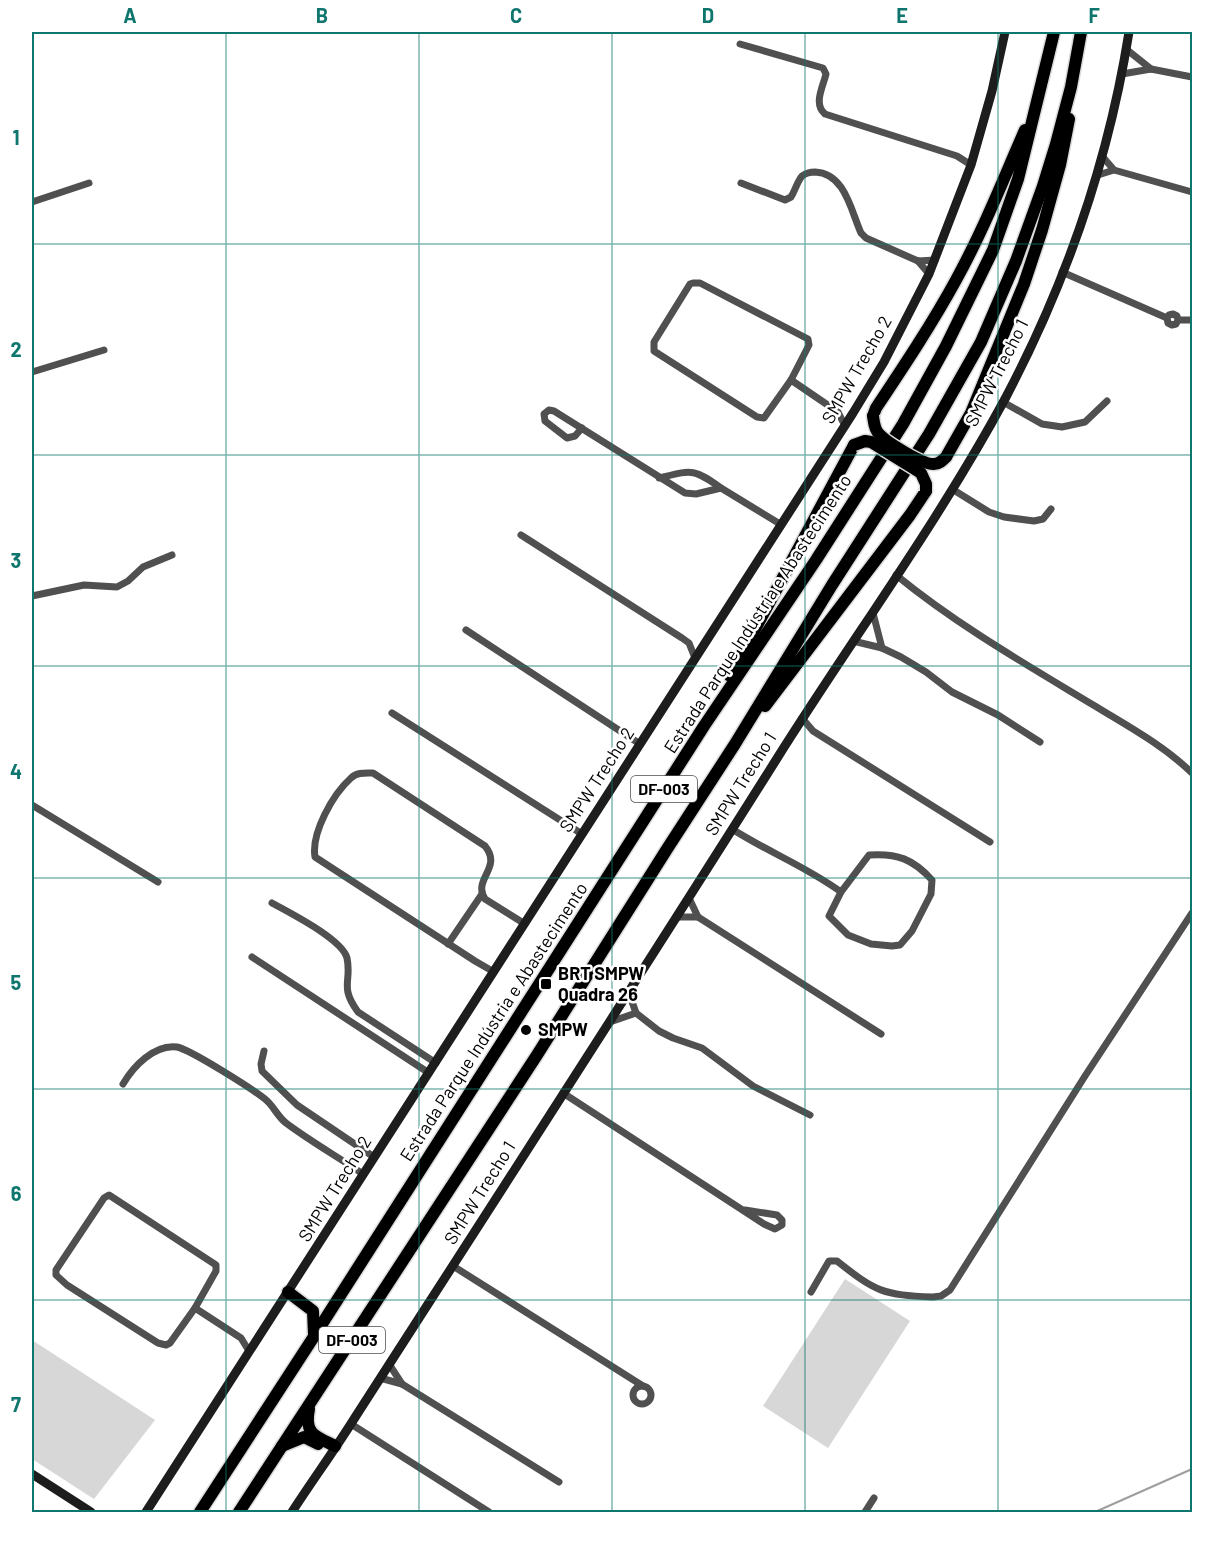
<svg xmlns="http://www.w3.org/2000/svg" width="1224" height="1544" font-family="Barlow,sans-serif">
  <rect width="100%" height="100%" fill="#fff"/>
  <g fill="#d7d7d7">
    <polygon points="845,1279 910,1321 828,1448 763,1406"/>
    <polygon points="32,1340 155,1420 94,1499 32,1459"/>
  </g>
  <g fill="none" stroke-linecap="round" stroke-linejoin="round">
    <polyline stroke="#9e9e9e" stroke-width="2" points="1095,1512 1192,1469"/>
    <defs>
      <g id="highway">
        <path d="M873 416 876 408C904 366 932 324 956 280 983 231 1003 180 1025 130"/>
        <polyline points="946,457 971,413 1024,284 1042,230 1060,165 1069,119"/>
        <polyline points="730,676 854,445"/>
        <polyline points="765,706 910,515 926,491"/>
        <polyline points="288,1292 313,1311 314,1335"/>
        <path d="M309 1409C304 1434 315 1436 335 1446"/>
        <polyline points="282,1446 304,1437 318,1444"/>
        <polyline points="200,1512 313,1338 704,726 816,560 903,424 946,346 993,250 1018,179 1054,32"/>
        <polyline points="239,1512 537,1055 667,849 735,744 832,585 929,434 981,342 1016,261 1043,186 1056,144 1071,87 1081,32"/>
      </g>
    </defs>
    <use href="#highway" stroke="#dbdbdb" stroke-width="15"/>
    <g stroke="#505050" stroke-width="7">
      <path d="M740 44 823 68 826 74C823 87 813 104 825 114L957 156 971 165"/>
      <polyline points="1126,49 1151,69"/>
      <polyline points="1122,74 1151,69 1192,77"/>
      <polyline points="1102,156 1114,170 1192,192"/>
      <polyline points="1098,175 1114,170"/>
      <path d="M741 183 785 200 791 197C795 191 797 182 802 176 806 173 810 172 815 172 845 173 851 211 861 233L866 238 918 261 935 260"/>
      <polyline points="32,202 89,183"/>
      <polyline points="918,261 929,274"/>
      <polyline points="1062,272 1167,318"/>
      <polygon points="693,283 700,283 808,339 809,345 791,380 764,418 757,417 654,351 654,342 690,284"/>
      <polyline points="1178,320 1177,316 1173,314 1169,315 1167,318 1168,323 1172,325 1176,324 1178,320 1192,320"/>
      <polyline points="32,372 104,350"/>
      <polyline points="791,380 838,412 845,426"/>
      <polyline points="1003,402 1042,424 1062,427 1085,422 1107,401"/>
      <polyline points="582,428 575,436 567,438 545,421 544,414 549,410 554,411 685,493 696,494 721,488 780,524"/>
      <path d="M659 478C692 470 693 468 721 488"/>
      <polyline points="952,489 989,512 1004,517 1034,521 1043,519 1051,509"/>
      <polyline points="521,535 682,638 689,643 695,658"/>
      <path d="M896 575C957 625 1027 665 1095 706 1129 727 1163 745 1192 773"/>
      <polyline points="32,596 84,585 117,587 128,581 143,567 172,555"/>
      <polyline points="873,613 882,648"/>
      <polyline points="466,630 640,744"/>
      <polyline points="853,641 882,648 901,657 926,672 952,692 998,715 1040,742"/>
      <polyline points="392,713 582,834"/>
      <polyline points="802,718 813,731 990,842"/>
      <polyline points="32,805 158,882"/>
      <path d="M732 829C768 852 807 867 841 892L829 916 848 935 871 944 892 946 900 945 912 931 931 894 932 880C913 859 897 853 869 855L841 892"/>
      <polyline points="689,898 698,917 881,1034"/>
      <path d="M272 903C290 913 342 939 347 958 352 982 339 986 358 1012L436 1063"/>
      <polyline points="677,917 698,917"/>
      <polyline points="448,944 482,894"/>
      <polyline points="252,957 429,1073"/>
      <path d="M494 972 475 961 315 857C311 833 333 794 351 778 357 772 365 773 373 773L485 846C503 868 472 879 485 899L525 924"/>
      <polyline points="629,993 636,1013 659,1031 673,1038 702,1048 753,1086 810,1115"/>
      <polyline points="610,1022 636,1013"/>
      <polyline points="264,1051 261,1064 262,1071 297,1105 374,1157"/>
      <path d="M123 1084C133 1067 154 1044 177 1047 191 1050 251 1088 265 1099 273 1105 277 1116 286 1123 310 1141 338 1157 363 1174"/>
      <polyline points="563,1093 764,1224 775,1229 782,1225 782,1220 777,1215 745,1210"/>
      <polygon points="109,1195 216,1265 216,1271 195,1308 170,1343 166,1345 158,1343 67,1285 56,1275 56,1270 104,1198"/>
      <polyline points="453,1266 643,1386"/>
      <path d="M811 1292 829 1261H837C876 1292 883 1295 933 1297L941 1296 950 1290 1085 1076 1192 913"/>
      <polyline points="195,1308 241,1338 249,1351"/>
      <polyline points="389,1364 402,1384"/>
      <polyline points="380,1378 402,1384 559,1482"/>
      <circle cx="642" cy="1395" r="9"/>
      <polyline points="351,1424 489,1512"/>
      <polyline points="865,1512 874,1498"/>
    </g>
    <g stroke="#1d1d1d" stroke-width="9">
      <polyline points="32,1474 91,1512"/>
      <polyline points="146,1512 853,413 884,362 929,274 971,165 992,91 1005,32"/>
      <path d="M292 1512C312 1481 334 1451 354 1419 495 1200 637 981 776 760 852 639 938 523 1006 397 1066 283 1109 158 1129 32"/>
    </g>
    <use href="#highway" stroke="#000" stroke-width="12"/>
    <defs>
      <g id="highway-bridge">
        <path d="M873 416C874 422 874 429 879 434 886 442 923 465 934 464 939 464 942 461 946 457"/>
        <polyline points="854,445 865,441 871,442 921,473 926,484 926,491"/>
      </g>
    </defs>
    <use href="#highway-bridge" stroke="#dbdbdb" stroke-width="15" stroke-linecap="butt"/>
    <use href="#highway-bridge" stroke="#000" stroke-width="12"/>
  </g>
  <path fill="none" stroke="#0f766e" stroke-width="1.5" stroke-opacity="0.55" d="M226 32V1512M419 32V1512M612 32V1512M805 32V1512M998 32V1512M32 244H1192M32 455H1192M32 666H1192M32 878H1192M32 1089H1192M32 1300H1192"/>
  <g fill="#000" stroke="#fff" stroke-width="2">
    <rect x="540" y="978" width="12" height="12" rx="3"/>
    <circle cx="526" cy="1030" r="6"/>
  </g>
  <g text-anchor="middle" stroke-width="5" stroke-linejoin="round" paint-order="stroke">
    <g fill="#fff" stroke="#4c4c4c" stroke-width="1.5">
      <rect x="631" y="776" width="66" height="26" rx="4.5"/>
      <rect x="319" y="1327" width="66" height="26" rx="4.5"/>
    </g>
    <g font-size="16" font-weight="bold" fill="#000">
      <text x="664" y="795">DF-003</text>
      <text x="352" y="1346">DF-003</text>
    </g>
    <g font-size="18" fill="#000" stroke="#fff">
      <text transform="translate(857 370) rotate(-60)" y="6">SMPW Trecho 2</text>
      <text transform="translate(997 373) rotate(-63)" y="6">SMPW Trecho 1</text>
      <text transform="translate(758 614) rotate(-57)" y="6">Estrada Parque Indústria e Abastecimento</text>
      <text transform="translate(597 780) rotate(-57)" y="6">SMPW Trecho 2</text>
      <text transform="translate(741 784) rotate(-58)" y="6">SMPW Trecho 1</text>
      <text transform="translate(494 1022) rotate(-57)" y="6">Estrada Parque Indústria e Abastecimento</text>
      <text transform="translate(335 1189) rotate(-58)" y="6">SMPW Trecho 2</text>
      <text transform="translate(480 1193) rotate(-58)" y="6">SMPW Trecho 1</text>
    </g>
    <g font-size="18" font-weight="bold" fill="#000" stroke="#fff" text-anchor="start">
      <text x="558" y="980">BRT SMPW<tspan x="558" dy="21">Quadra 26</tspan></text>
      <text x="538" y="1036">SMPW</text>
    </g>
  </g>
  <rect width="1224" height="1544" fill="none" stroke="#ffffff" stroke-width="66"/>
  <rect x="33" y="33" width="1158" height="1478" fill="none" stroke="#0f766e" stroke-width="2"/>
  <g font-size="20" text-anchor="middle" font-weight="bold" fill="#0f766e">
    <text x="130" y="23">A</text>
    <text x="322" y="23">B</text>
    <text x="516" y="23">C</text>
    <text x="708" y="23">D</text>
    <text x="902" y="23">E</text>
    <text x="1094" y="23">F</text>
    <text x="16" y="145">1</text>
    <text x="16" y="357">2</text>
    <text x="16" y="568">3</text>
    <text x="16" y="779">4</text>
    <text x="16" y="990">5</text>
    <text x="16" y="1201">6</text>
    <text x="16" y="1412">7</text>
  </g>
</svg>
